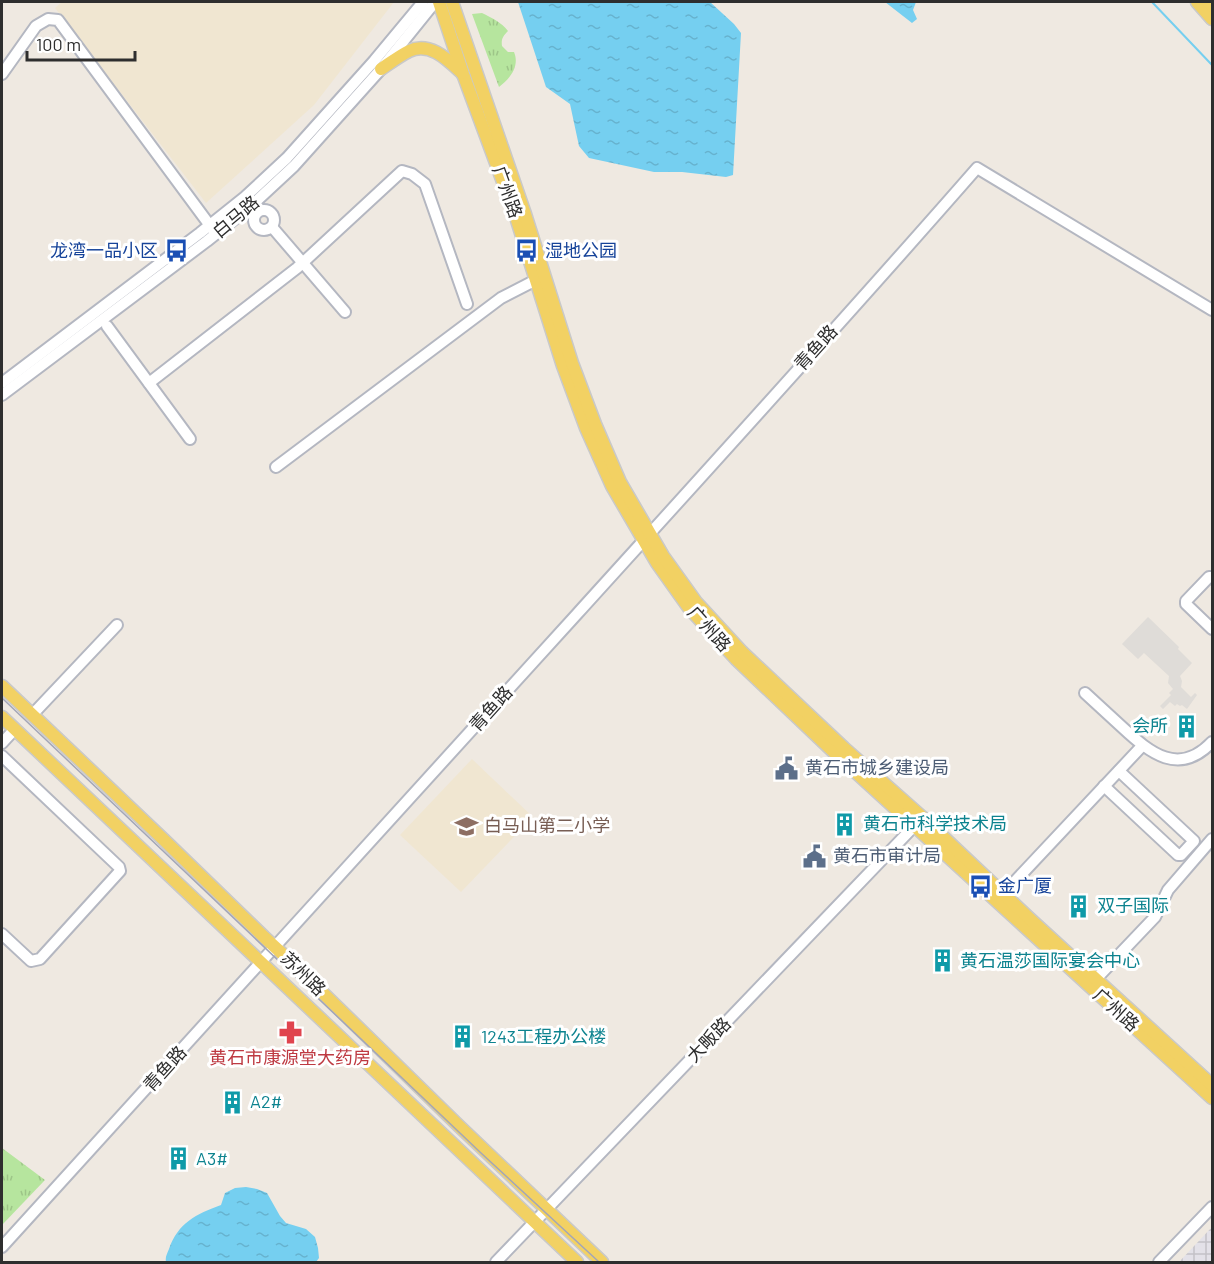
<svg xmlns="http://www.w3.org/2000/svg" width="1214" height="1264" font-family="Barlow,'Noto Sans SC',sans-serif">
  <defs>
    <pattern id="industrial-grid" width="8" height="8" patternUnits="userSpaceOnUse" patternTransform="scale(1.5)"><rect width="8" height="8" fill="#e3e1e8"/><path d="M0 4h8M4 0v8" fill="none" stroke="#c3c1c7"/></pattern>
    <pattern id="grass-tufts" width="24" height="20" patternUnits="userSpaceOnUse" patternTransform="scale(1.5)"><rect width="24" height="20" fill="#b6e59e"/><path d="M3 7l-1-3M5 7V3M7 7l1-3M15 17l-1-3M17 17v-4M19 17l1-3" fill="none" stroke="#9dc588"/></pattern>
    <pattern id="water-ripples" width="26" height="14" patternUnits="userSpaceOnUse" patternTransform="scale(1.5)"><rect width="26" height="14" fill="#75cff0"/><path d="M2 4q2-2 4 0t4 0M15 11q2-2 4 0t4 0" fill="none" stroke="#66b2ce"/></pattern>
  </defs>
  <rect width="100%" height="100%" fill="#efe9e1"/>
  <polygon fill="url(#industrial-grid)" points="1212,1227 1212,1262 1179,1262"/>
  <g fill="#f0e6d1">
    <polygon points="62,2 394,2 314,105 206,203 55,8"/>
    <polygon points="472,759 533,817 461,892 400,835"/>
  </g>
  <g fill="url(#grass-tufts)">
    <path d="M482 13C492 18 501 22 508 31 503 36 501 39 502 46L508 52H514C520 66 510 79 499 87L472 14Z"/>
    <polygon points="2,1148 45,1180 2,1225"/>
  </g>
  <polygon fill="#dfdcd8" points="1148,617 1179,647 1178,649 1192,663 1180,676 1182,681 1181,687 1191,697 1195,693 1197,695 1187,709 1182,705 1180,706 1177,704 1175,706 1170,702 1163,709 1160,706 1171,695 1169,693 1173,689 1168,683 1169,676 1144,653 1138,659 1122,644"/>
  <g fill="url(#water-ripples)">
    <polygon points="518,2 710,2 734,24 741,33 733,175 726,177 682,172 654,172 589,158 579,146 570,104 546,87"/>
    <polygon points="885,2 916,2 913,10 917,19 912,23"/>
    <path d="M246 1187 257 1189 267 1193 280 1216 286 1223 306 1229 315 1237 318 1248 319 1258 316 1262H166C165 1257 167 1254 169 1249 178 1223 196 1214 221 1205L225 1193 235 1188Z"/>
  </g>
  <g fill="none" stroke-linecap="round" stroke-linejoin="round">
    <polyline stroke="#75cff0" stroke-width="2" points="1152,2 1212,65"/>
    <defs>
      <g id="minor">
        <polyline points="2,74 36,26 48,19 58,20 214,231"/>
        <circle cx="264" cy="220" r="10"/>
        <polyline points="272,227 345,312"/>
        <polyline points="107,326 190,439"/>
        <polyline points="2,383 200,233 245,197 287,158 374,61 423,2"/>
        <polyline points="149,383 297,268 402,171 412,174 425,184 467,304"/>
        <polyline points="2,395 207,241 252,205 294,166 381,69 435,2"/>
        <polyline points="276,467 501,298 536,280"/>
        <polyline points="1212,577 1209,577 1186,601 1186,604 1212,629"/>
        <path d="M1085 693C1097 704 1110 716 1122 727 1150 753 1179 777 1212 742"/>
        <polyline points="32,715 117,625"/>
        <polyline points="2,743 14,730"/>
        <polyline points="2,756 119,867 120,871 40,959 31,961 2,934"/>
        <polyline points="1104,786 1178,855 1181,855 1194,841 1119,771"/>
        <polyline points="1003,894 1142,746"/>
        <polyline points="1096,979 1155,917 1168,890 1212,839"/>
        <path d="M2 1247C194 1037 385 825 577 614 711 466 846 318 977 168L1212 310"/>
        <polyline points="496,1262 919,821"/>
        <polyline points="1159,1262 1212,1207"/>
      </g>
      <g id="major">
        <polyline points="439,2 463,74 516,217 563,366 586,428 612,486 657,563 689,608 736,659 837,755 1212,1098"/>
        <polyline points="452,2 525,214 572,363 595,424 620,482 663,556 696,602 742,652 844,748 922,817 1030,919 1212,1085"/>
        <polyline points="1197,2 1212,19"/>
        <polyline points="1208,2 1212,6"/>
        <path d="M381 69C390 63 399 56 409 51 430 41 448 60 462 73"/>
        <polyline points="2,686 164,840 264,937 288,959 459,1126 602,1262"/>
        <polyline points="2,717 286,986 577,1262"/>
      </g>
    </defs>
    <use href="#minor" stroke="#b4b7c1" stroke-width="14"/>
    <use href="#major" stroke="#c9c9c9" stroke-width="15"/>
    <use href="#minor" stroke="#fff" stroke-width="10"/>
    <use href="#major" stroke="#f2d163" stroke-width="12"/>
    <polyline stroke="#a3a6b8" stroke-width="1.5" points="2,698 481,1153 599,1262"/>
  </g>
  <defs>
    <symbol id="bus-bare" viewBox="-9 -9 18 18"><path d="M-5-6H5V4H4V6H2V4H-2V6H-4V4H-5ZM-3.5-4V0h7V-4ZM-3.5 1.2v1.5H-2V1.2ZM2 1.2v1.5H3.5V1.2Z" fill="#1a4fb4" stroke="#fff" stroke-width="2.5" paint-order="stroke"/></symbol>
    <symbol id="building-bare" viewBox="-9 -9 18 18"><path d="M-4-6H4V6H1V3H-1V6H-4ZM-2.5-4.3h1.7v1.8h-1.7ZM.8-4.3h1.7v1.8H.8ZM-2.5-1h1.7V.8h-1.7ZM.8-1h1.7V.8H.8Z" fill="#0f9aa8" stroke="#fff" stroke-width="2.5" paint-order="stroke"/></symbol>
    <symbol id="civic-bare" viewBox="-9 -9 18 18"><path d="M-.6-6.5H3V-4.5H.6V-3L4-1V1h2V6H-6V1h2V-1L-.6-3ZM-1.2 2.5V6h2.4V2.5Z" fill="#5c6f8a" stroke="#fff" stroke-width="2.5" paint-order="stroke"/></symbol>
    <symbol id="school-bare" viewBox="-9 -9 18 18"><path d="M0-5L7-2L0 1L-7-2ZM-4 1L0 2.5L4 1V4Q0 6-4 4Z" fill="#8d6e63" stroke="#fff" stroke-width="2.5" paint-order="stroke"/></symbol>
    <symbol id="pharmacy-bare" viewBox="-9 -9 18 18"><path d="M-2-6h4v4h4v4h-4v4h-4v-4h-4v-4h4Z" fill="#e0444e" stroke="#fff" stroke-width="2.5" paint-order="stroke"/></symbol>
  </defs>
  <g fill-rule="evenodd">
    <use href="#bus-bare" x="160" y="234" width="33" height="33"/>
    <use href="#bus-bare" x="510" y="234" width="33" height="33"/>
    <use href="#building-bare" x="1170" y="710" width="33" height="33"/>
    <use href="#civic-bare" x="770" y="752" width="33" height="33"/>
    <use href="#building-bare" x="828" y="808" width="33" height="33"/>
    <use href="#school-bare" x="450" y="810" width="33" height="33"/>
    <use href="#civic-bare" x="798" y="840" width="33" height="33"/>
    <use href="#bus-bare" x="964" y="870" width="33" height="33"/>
    <use href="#building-bare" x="1062" y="890" width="33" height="33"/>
    <use href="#building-bare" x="926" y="944" width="33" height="33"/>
    <use href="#pharmacy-bare" x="274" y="1016" width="33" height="33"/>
    <use href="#building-bare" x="446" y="1020" width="33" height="33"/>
    <use href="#building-bare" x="216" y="1086" width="33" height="33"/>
    <use href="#building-bare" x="162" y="1142" width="33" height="33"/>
  </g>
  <g text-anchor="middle" stroke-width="6" stroke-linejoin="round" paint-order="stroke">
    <g font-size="18" fill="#2e2e2e" stroke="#fff">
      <text transform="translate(507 192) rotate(70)" y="6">广州路</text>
      <text transform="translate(236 217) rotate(-40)" y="6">白马路</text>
      <text transform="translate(816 348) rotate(-48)" y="6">青鱼路</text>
      <text transform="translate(709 629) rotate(48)" y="6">广州路</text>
      <text transform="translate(491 709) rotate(-48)" y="6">青鱼路</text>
      <text transform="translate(303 974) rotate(44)" y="6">苏州路</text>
      <text transform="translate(1116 1010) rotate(42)" y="6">广州路</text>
      <text transform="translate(709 1040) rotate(-46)" y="6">大畈路</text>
      <text transform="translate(165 1069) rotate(-48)" y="6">青鱼路</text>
    </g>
    <g font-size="18" fill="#164399" stroke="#fff" text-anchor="start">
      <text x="158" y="257" text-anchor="end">龙湾一品小区</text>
      <text x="545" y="257">湿地公园</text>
      <text x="998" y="892">金广厦</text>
    </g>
    <g font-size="18" fill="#0d838f" stroke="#fff" text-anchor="start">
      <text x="1168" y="732" text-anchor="end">会所</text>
      <text x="863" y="830">黄石市科学技术局</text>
      <text x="1097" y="912">双子国际</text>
      <text x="960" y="967">黄石温莎国际宴会中心</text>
      <text x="481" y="1043">1243工程办公楼</text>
      <text x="250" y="1108">A2#</text>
      <text x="196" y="1165">A3#</text>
    </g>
    <g font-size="18" fill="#4e5e75" stroke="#fff" text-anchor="start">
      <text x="805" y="774">黄石市城乡建设局</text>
      <text x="833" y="862">黄石市审计局</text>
    </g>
    <g font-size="18" fill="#785e54" stroke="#fff" text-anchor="start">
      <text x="484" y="832">白马山第二小学</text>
    </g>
    <g font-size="18" fill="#be3a42" stroke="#fff">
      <text x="290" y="1064">黄石市康源堂大药房</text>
    </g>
  </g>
  <rect width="1214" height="1264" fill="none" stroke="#2e2e2e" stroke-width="6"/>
  <path d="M27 51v9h108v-9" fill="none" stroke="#2e2e2e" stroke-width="3"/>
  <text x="36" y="51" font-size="18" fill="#2e2e2e" stroke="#ffffff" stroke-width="4.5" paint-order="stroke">100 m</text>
</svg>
